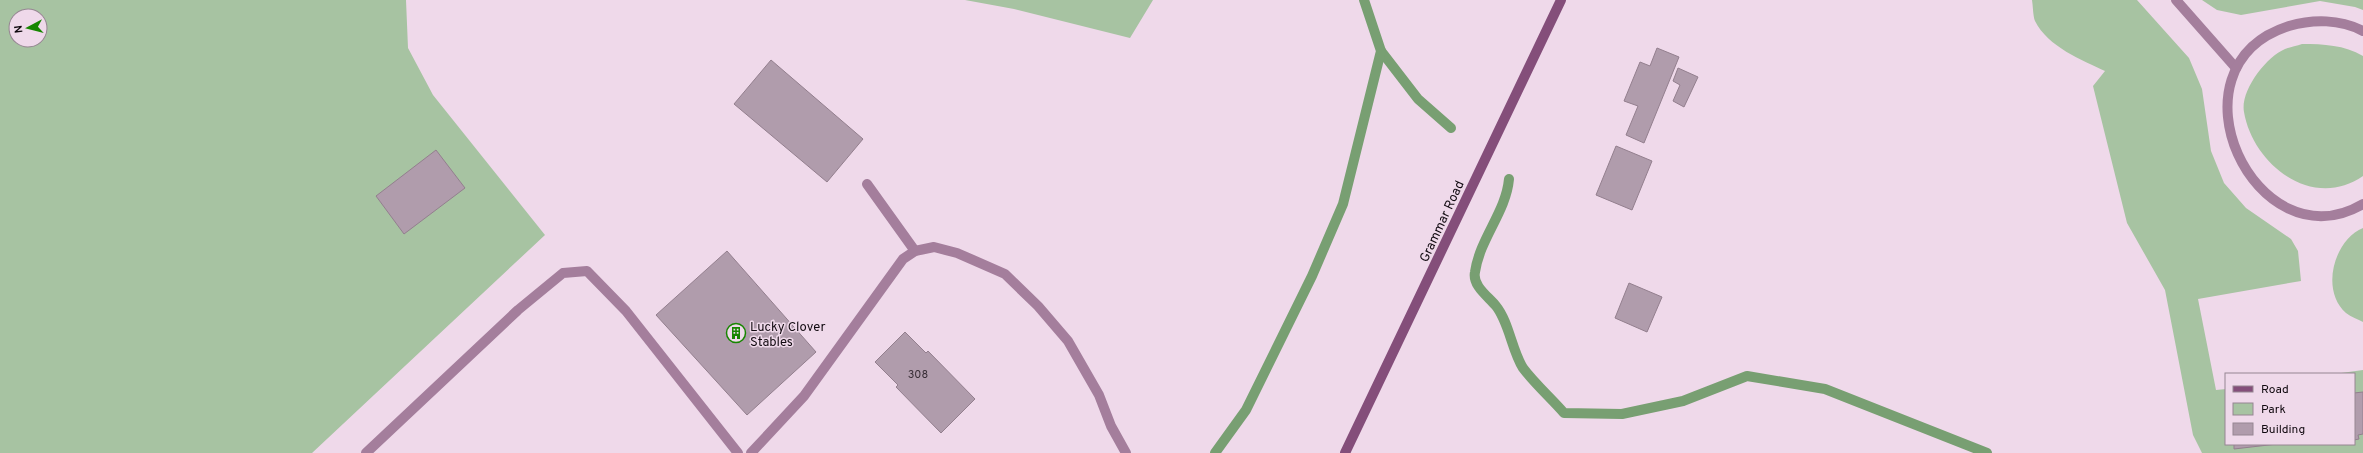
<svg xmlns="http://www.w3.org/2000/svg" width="2363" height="453" font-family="Overpass,sans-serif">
  <rect width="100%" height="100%" fill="#efd9ea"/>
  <g fill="#a7c3a2" fill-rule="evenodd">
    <path d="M0 0H406L408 48 433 95 545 235 312 453H0ZM16 16H40V40H16Z"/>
    <polygon points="965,0 1153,0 1130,38 1014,9"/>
    <path d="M2032 0H2137L2189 58 2202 89 2211 151 2224 183 2246 208 2291 239 2298 251 2301 281 2198 299 2216 390 2226 389V444H2354V374H2334L2363 370V453H2202L2193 435 2165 290 2127 223 2093 86 2105 71C2082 60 2048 47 2035 21 2033 16 2033 6 2032 0Z"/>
    <polygon points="2202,0 2363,0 2363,10 2355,7 2320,1 2241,15 2217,10"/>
    <path d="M2302 44C2324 44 2344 45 2363 56V176C2313 211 2253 165 2244 112 2240 91 2266 57 2285 49 2290 47 2297 46 2302 44Z"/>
    <path d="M2363 228V322C2358 319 2351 317 2346 313 2320 290 2334 240 2363 228Z"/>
  </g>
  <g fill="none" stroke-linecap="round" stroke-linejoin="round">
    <g stroke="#789f72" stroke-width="10">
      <polyline points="1381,51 1418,99 1451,128"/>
      <path d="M1509 179C1506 212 1480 238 1475 272 1472 286 1489 297 1496 306 1509 322 1512 351 1523 368 1535 384 1551 398 1564 413L1622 414 1683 401 1747 376 1825 389 1987 453"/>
      <polyline points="1215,453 1246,410 1312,276 1343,204 1381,51 1364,0"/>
    </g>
  </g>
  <g fill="#b09cac" stroke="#937f8e">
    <polygon points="1657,48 1679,57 1644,143 1626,135 1638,106 1624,101 1640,62 1650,66"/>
    <polygon points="771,60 863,139 827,182 734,104"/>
    <polygon points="1678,68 1698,77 1684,107 1673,101 1680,85 1673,81"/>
    <polygon points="1616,146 1652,161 1632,210 1596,195"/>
    <polygon points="436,150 465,188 404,234 376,196"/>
    <polygon points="727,251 816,352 747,415 656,315"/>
    <polygon points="1629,283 1662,297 1647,332 1615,318"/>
    <polygon points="905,332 926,353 928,351 975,399 941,433 896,387 898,385 875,362"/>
    <polygon points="2363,392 2363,434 2358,435 2359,439 2354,440 2354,393"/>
    <polygon points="2234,444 2277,444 2234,449"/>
  </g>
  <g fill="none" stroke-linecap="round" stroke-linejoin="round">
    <g stroke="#a47e9c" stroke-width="10">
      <polyline points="867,184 915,251"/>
      <polyline points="366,453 518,310 563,273 587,271 626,311 738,453"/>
      <polyline points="751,453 804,396 903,259 915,251 934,247 957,253 1005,274 1038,306 1068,341 1099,395 1111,426 1126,453"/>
    </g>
    <g stroke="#a47e9c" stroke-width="10">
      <polyline points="2176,0 2236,68"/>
      <path d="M2363 31C2340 19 2313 19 2289 26 2161 67 2256 267 2363 204"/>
    </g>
    <polyline stroke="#844e7a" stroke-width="10" points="1345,453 1561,0"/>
  </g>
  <defs>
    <symbol id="building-ring" viewBox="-11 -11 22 22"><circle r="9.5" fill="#efd9ea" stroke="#178600" stroke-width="1.5"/><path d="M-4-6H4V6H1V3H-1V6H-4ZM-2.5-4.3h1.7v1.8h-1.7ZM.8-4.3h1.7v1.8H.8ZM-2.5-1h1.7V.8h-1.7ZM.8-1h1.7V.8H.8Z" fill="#178600"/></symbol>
  </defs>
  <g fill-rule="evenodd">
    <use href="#building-ring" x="725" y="322" width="22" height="22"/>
  </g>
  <g text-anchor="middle" stroke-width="3" stroke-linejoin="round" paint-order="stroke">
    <g font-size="11" fill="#382e36">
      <text x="918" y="378">308</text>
    </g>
    <g font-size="13" fill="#10090f" stroke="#efd9ea">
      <text transform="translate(1441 221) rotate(-65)" y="5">Grammar Road</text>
    </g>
    <g font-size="13" fill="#10090f" stroke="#efd9ea" text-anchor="start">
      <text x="750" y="331">Lucky Clover<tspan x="750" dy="15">Stables</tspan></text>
    </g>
  </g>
  <rect x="2225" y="373" width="130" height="72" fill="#efd9ea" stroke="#968692"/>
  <rect x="2233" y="386" width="20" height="6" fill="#844e7a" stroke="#968692"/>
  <text x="2261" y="393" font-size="12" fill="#10090f">Road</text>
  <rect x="2233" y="403" width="20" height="12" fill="#a7c3a2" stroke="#968692"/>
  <text x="2261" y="413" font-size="12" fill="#10090f">Park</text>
  <rect x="2233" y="423" width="20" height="12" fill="#b09cac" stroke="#968692"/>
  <text x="2261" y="433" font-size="12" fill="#10090f">Building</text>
  <g transform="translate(28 28) rotate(263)"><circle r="19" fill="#efd9ea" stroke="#968692"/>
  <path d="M0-3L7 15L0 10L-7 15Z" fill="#178600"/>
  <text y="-6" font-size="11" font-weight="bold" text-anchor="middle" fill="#10090f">N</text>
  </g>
</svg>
